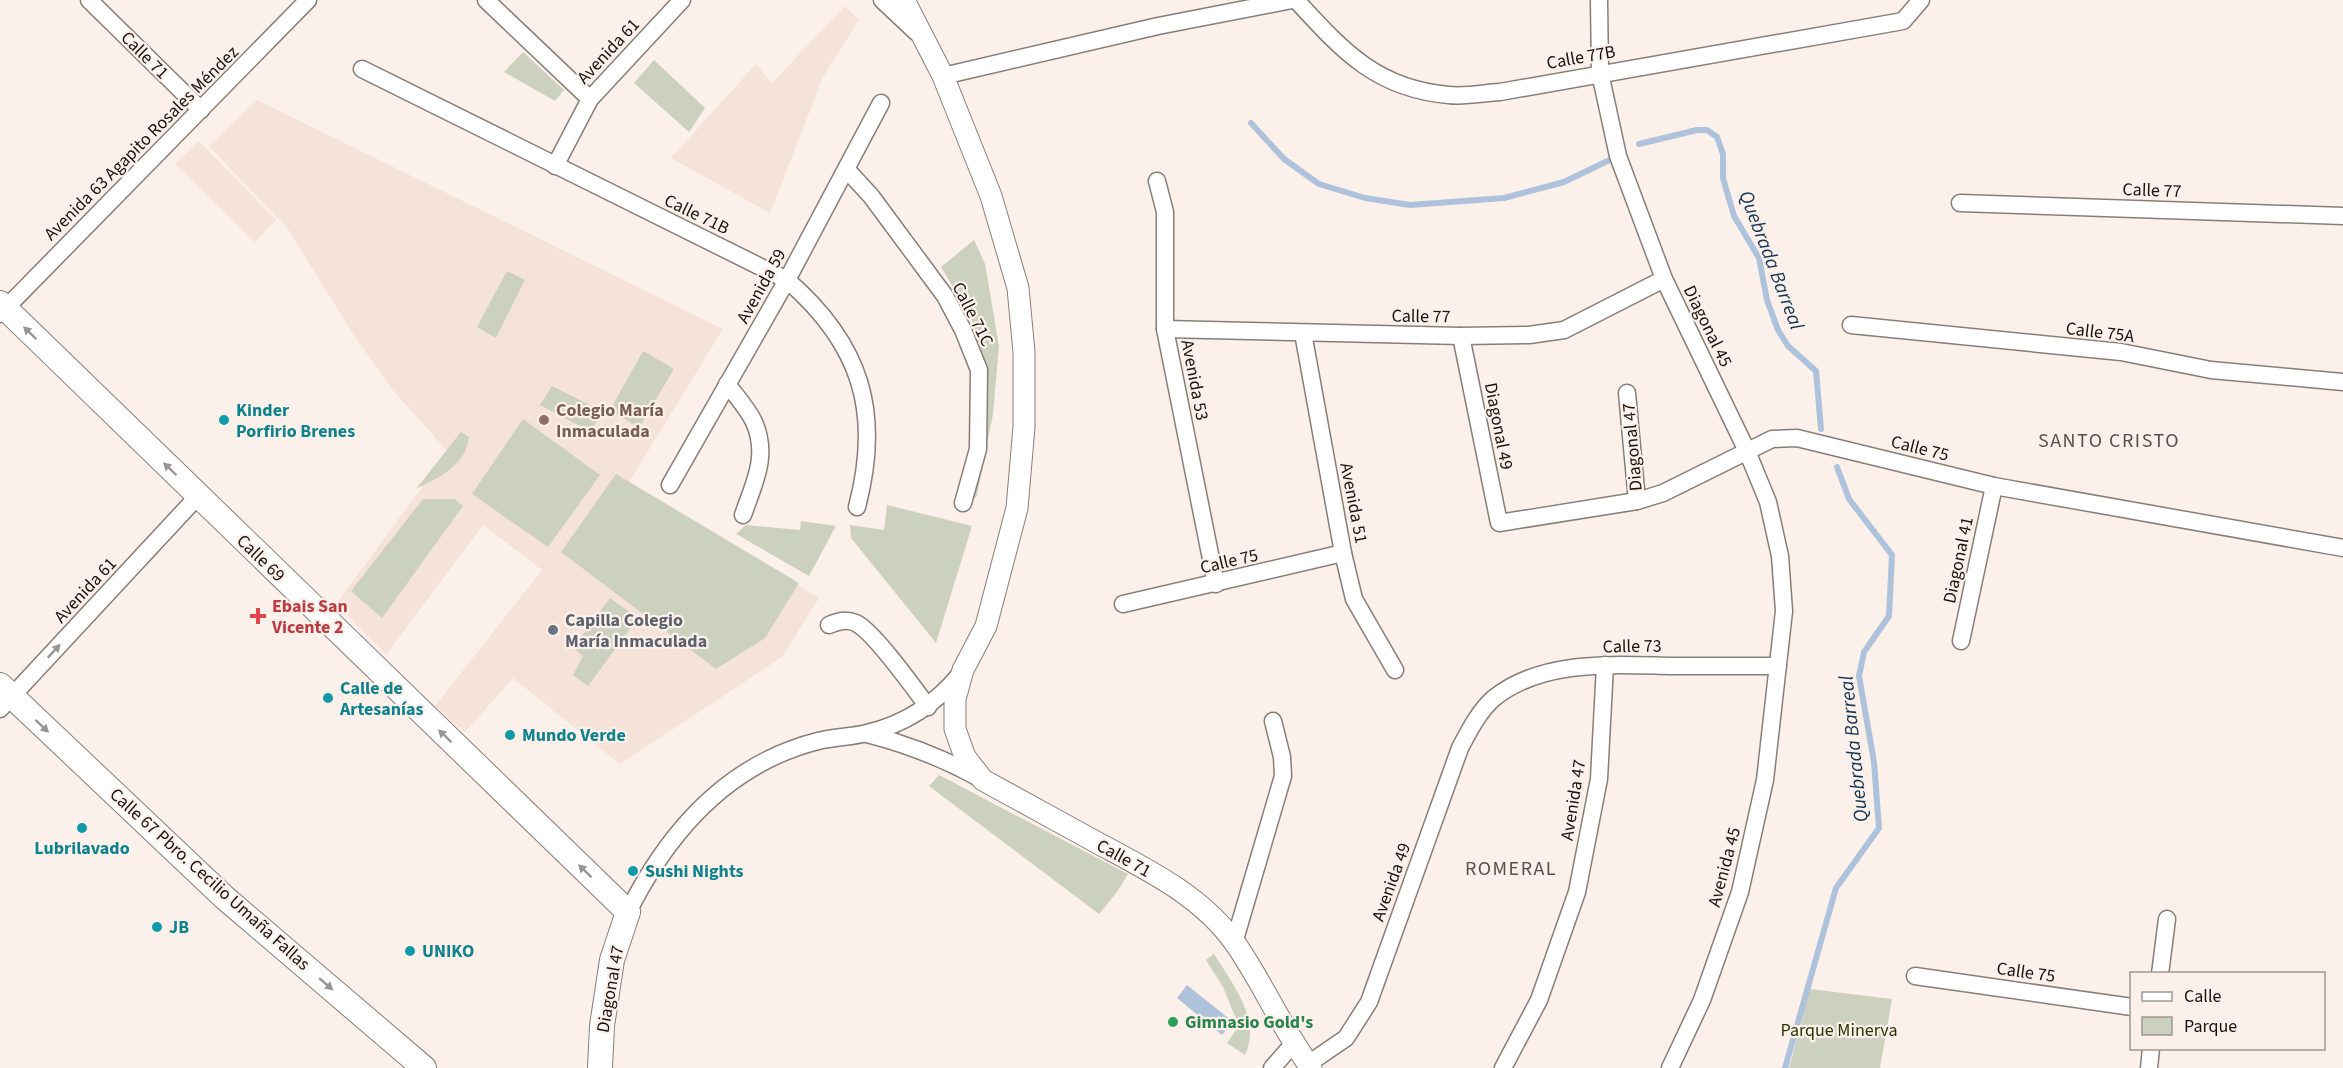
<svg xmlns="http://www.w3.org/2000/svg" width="2343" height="1068" font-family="'Source Sans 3',sans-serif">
  <rect width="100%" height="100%" fill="#fcf0ea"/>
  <g fill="#f5e2d8">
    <polygon points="845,6 859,20 823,77 770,213 671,158 756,64 772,83"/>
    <polygon points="257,100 723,329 629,482 819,598 782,657 620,764 513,678 465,732 435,706 542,570 483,525 386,655 336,604 448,452 392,389 353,334 288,229 209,146"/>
    <polygon points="199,141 276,220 255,242 175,164"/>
  </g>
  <g fill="#cbd1be">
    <polygon points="523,52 564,90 555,101 504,72"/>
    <polygon points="654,60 705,108 689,132 634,83"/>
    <polygon points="974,240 985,264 999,346 993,414 977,496 971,502 986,372 971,317 941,267"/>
    <polygon points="507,271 525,280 496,338 477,327"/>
    <polygon points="643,351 674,369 639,428 610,410"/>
    <polygon points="552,386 602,411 591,432 540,405"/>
    <polygon points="523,419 600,475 548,547 472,494"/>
    <path d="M461 432 469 437C465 466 440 477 416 489Z"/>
    <polygon points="616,474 799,583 765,638 716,669 561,552"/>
    <polygon points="423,499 455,499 463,506 382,618 351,591"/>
    <polygon points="887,505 972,526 936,643 851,538 850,525 884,530"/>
    <polygon points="801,521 836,526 809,576 736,534 746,525 800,530"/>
    <polygon points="610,598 638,618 588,686 573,675 583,656 573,648"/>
    <polygon points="939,775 1128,874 1117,892 1099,914 929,786"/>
    <path d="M1214 954C1232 983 1262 1020 1245 1055L1227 1043 1239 1026 1223 987 1206 960Z"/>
    <polygon points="1810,989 1892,999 1880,1068 1789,1068"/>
  </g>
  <polygon fill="#aec3db" points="1187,985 1232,1021 1222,1035 1177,998"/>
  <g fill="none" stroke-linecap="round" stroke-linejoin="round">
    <g stroke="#aec3db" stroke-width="6">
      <polyline points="1251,123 1284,159 1319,184 1365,198 1410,205 1504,198 1564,182 1618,156"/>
      <polyline points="1639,144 1697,130 1707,130 1717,137 1723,154 1723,178 1734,216 1759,258 1767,300 1778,330 1788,346 1816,371 1821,429"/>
      <polyline points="1785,1068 1836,888 1879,828 1874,762 1859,676 1864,652 1889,616 1892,555 1849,499 1837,467"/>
    </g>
    <defs>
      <g id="minor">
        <polyline points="89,0 201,110"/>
        <polyline points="486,0 590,99"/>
        <polyline points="882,0 916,32"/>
        <path d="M1296 0C1342 50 1376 89 1449 95 1465 97 1483 93 1500 92L1903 21 1921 0"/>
        <polyline points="1599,0 1600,73 1618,156 1664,279 1747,451 1768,502 1780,556 1784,611 1765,780 1740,892 1702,1000 1670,1068"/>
        <path d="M362 69 787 280C861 344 882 412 857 507"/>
        <polyline points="943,76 1158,26 1292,0"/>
        <polyline points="555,166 590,99 682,0"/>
        <polyline points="847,170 871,196 945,296 963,330 979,370 978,449 963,503"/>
        <polyline points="1157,181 1165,212 1165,329 1216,584"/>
        <polyline points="1960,203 2343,216"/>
        <polyline points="0,314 308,0"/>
        <polyline points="1851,325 2121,352 2211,370 2343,382"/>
        <polyline points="1165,329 1461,336 1529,335 1564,330 1664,279"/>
        <polyline points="1303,333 1343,553 1354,599 1395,670"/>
        <polyline points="1461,336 1499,523 1637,501 1663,493 1772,439 1797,438 1994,486 2343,548"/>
        <path d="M727 384C736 396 748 409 754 422 769 456 754 483 743 515"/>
        <polyline points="1627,393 1637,501"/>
        <polyline points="670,485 787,280 881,103"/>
        <polyline points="1123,604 1343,553"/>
        <path d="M829 625C839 621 846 619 856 623 874 632 914 688 928 707"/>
        <polyline points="1961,641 1994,486"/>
        <polyline points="0,709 198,496"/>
        <path d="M867 734C906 744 943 758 979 778"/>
        <path d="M628 912C668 832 727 764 818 741 834 737 851 737 867 733 906 724 936 704 961 673"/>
        <polyline points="1234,943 1283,776 1282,757 1273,721"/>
        <polyline points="2160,974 2167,919"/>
        <polyline points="1915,976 2132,1007"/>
        <path d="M1308 1064 1346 1038 1369 1002 1460 748C1469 731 1479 711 1494 698 1543 659 1613 665 1672 666 1707 666 1743 666 1778 666"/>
        <polyline points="1272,1068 1294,1043"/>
        <polyline points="1503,1068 1539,1000 1577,892 1599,779 1605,665"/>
        <polyline points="2149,1068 2151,1048"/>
      </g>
      <path id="tertiary" d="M904 0 943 76 991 196 1018 288 1024 352V427L1017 508 986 626 963 670 955 699V729L965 757 983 780C1021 801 1058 821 1096 842 1146 869 1201 895 1235 943 1263 983 1282 1029 1311 1068"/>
      <g id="secondary">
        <polyline points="0,303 628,912 612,960 602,1026 600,1068"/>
        <polyline points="0,685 225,898 424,1068"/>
      </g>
    </defs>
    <use href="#minor" stroke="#887e78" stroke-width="19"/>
    <use href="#tertiary" stroke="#887e78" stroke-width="23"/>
    <use href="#secondary" stroke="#887e78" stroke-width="26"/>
    <use href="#minor" stroke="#fff" stroke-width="16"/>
    <use href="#tertiary" stroke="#fff" stroke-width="21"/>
    <use href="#secondary" stroke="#fff" stroke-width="24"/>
  </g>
  <defs><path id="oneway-solid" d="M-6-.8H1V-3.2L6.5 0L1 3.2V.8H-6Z" transform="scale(1.5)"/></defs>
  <g fill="#979594">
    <use href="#oneway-solid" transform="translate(30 333) rotate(-136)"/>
    <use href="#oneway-solid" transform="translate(170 469) rotate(-136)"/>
    <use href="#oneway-solid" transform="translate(54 651) rotate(-47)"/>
    <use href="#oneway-solid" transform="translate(42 726) rotate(43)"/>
    <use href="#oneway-solid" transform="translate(445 736) rotate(-136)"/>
    <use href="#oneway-solid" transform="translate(585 871) rotate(-136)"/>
    <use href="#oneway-solid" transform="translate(326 984) rotate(41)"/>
  </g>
  <g fill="#0f9aa8" stroke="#fcf0ea" stroke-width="2">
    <circle cx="224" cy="420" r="6"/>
    <circle cx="328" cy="698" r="6"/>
    <circle cx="510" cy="735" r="6"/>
    <circle cx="82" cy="828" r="6"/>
    <circle cx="633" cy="871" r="6"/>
    <circle cx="157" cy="927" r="6"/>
    <circle cx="410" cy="951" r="6"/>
  </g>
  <circle fill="#8d6e63" stroke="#fcf0ea" stroke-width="2" cx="544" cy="420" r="6"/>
  <path fill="#e0444e" stroke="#fcf0ea" stroke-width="2" d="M255 607h6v6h6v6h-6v6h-6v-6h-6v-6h6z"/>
  <circle fill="#6b7280" stroke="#fcf0ea" stroke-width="2" cx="553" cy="630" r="6"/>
  <circle fill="#2e9e5b" stroke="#fcf0ea" stroke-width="2" cx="1173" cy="1022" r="6"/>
  <g text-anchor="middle" stroke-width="4.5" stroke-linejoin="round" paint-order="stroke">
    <g font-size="18" fill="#171311" stroke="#fcf0ea">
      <text transform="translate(608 51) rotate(-47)" y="6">Avenida 61</text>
      <text transform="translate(145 55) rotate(45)" y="6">Calle 71</text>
      <text transform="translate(1581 57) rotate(-10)" y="6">Calle 77B</text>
      <text transform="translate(141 143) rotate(-45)" y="6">Avenida 63 Agapito Rosales Méndez</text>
      <text transform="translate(2152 190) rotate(2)" y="6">Calle 77</text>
      <text transform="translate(697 214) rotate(26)" y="6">Calle 71B</text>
      <text transform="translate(761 286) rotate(-61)" y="6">Avenida 59</text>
      <text transform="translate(973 314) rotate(63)" y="6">Calle 71C</text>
      <text transform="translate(1421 316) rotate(1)" y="6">Calle 77</text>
      <text transform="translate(1708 326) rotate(64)" y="6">Diagonal 45</text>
      <text transform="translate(2100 332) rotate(7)" y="6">Calle 75A</text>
      <text transform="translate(1195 380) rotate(79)" y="6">Avenida 53</text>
      <text transform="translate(1499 426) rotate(79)" y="6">Diagonal 49</text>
      <text transform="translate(1632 447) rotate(-95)" y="6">Diagonal 47</text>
      <text transform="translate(1920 448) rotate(14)" y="6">Calle 75</text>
      <text transform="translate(1354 503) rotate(79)" y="6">Avenida 51</text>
      <text transform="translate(261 558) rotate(44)" y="6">Calle 69</text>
      <text transform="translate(1958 560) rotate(-78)" y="6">Diagonal 41</text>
      <text transform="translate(1229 561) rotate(-13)" y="6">Calle 75</text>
      <text transform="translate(85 590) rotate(-47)" y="6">Avenida 61</text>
      <text transform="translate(1632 646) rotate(-1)" y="6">Calle 73</text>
      <text transform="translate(1573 800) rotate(-81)" y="6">Avenida 47</text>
      <text transform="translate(1124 858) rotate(29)" y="6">Calle 71</text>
      <text transform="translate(1724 867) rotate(-75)" y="6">Avenida 45</text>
      <text transform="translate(210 879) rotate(42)" y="6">Calle 67 Pbro. Cecilio Umaña Fallas</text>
      <text transform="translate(1391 882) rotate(-70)" y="6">Avenida 49</text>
      <text transform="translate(2026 972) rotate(8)" y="6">Calle 75</text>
      <text transform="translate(610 989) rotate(-80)" y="6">Diagonal 47</text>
    </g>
    <g font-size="18" font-weight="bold" fill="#0d838f" stroke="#fcf0ea" text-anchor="start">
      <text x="236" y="416">Kinder<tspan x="236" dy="21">Porfirio Brenes</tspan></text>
      <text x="340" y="694">Calle de<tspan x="340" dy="21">Artesanías</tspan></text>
      <text x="522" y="741">Mundo Verde</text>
      <text x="82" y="854" text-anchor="middle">Lubrilavado</text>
      <text x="645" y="877">Sushi Nights</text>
      <text x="169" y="933">JB</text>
      <text x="422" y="957">UNIKO</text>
    </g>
    <g font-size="18" font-weight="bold" fill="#785e54" stroke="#fcf0ea" text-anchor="start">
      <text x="556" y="416">Colegio María<tspan x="556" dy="21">Inmaculada</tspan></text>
    </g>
    <g font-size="18" font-weight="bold" fill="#be3a42" stroke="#fcf0ea" text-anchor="start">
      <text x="272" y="612">Ebais San<tspan x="272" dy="21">Vicente 2</tspan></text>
    </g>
    <g font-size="18" font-weight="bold" fill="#5b616d" stroke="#fcf0ea" text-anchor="start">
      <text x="565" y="626">Capilla Colegio<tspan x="565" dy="21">María Inmaculada</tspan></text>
    </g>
    <g font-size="18" font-weight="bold" fill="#27864d" stroke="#fcf0ea" text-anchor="start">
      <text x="1185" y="1028">Gimnasio Gold's</text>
    </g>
    <g font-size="18" fill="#2a3604" stroke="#fcf0ea">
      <text x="1839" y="1036">Parque Minerva</text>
    </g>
    <g font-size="20" font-style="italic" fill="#133354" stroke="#fcf0ea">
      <text transform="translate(1772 260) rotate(69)" y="7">Quebrada Barreal</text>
      <text transform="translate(1853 749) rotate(-96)" y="7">Quebrada Barreal</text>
    </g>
    <g font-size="20" letter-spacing="1.5" fill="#5a504b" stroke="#fcf0ea">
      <text x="2109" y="447">SANTO CRISTO</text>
      <text x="1511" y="875">ROMERAL</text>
    </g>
  </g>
  <rect x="2130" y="972" width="195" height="78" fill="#fcf0ea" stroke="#a09893" stroke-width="1.5"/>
  <rect x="2142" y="992" width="30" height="9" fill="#ffffff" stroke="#a09893" stroke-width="1.5"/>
  <text x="2184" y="1002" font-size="18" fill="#171311">Calle</text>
  <rect x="2142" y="1017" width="30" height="18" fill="#cbd1be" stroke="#a09893" stroke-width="1.5"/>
  <text x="2184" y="1032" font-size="18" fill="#171311">Parque</text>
</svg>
